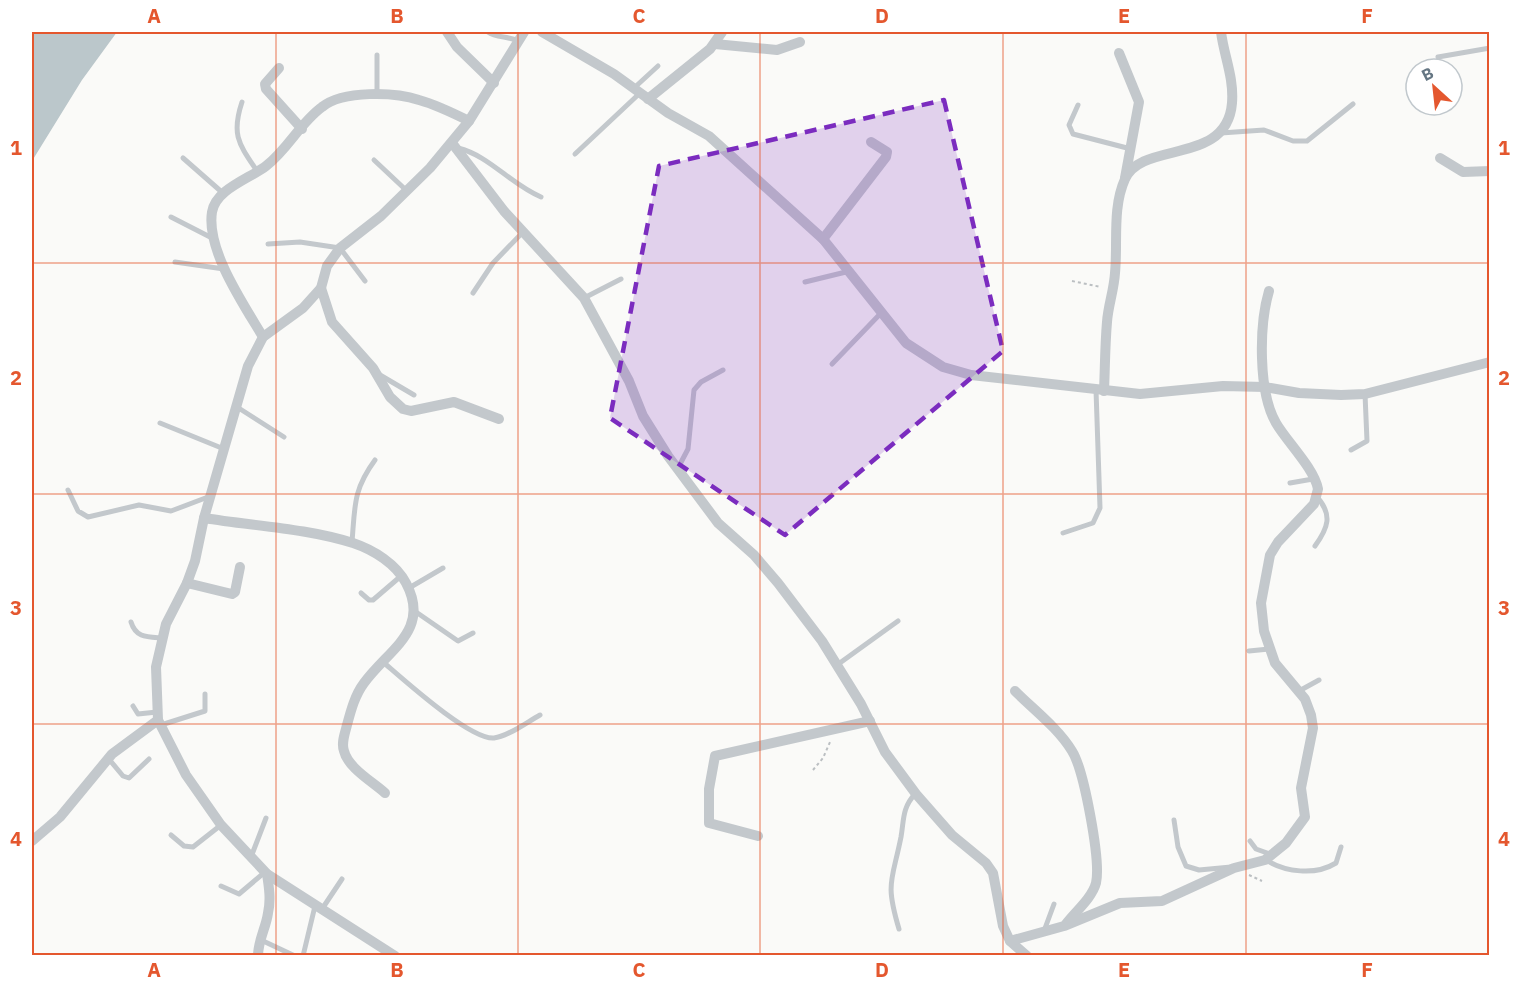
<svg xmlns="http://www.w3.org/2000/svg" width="1521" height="987" font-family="'IBM Plex Sans',sans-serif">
  <rect width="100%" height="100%" fill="#fafaf8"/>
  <polygon fill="#bbc7cb" points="32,32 117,32 82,80 32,161"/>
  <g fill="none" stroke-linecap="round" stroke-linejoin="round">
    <g stroke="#bbbfc2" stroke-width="2" stroke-dasharray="3 3" stroke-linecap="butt">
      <polyline points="1072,281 1101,287"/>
      <polyline points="813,770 823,758 830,742"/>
      <polyline points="1249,875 1262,881"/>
    </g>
    <g stroke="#c3c8cc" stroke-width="5">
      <path d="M488 32C496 38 508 36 518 41"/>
      <polyline points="1438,57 1490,48"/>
      <polyline points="634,88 658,66"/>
      <polyline points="377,94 377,55"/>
      <path d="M242 102C231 135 239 144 257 171"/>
      <polyline points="1078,105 1069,125 1073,134 1131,149"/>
      <polyline points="1221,133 1264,130 1293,141 1307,141 1353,104"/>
      <path d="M458 148C490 156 510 184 541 197"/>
      <polyline points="575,154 640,93"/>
      <polyline points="183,158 224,194"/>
      <polyline points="374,160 407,191"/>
      <polyline points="171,217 212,238"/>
      <polyline points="268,244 300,242 340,248 365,281"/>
      <polyline points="175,262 224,269"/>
      <polyline points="805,282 850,271"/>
      <polyline points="473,293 493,263 523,232"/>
      <polyline points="584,298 621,279"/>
      <polyline points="832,364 882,312"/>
      <polyline points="380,375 414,395"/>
      <polyline points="237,407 284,437"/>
      <polyline points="160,423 224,449"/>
      <polyline points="1351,450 1367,441 1365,394"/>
      <polyline points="678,468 688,449 694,390 701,382 723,370"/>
      <polyline points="1290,483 1313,479"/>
      <polyline points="68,490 78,511 88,517 139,505 171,511 208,497"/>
      <polyline points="1063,533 1093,523 1100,508 1096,390"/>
      <path d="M352 542C355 506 353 490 375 460"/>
      <path d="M1315 546C1328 528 1333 515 1317 497"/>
      <polyline points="409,588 443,568"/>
      <polyline points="361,593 369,600 373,600 401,576"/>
      <polyline points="416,612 458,641 473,633"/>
      <path d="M131 622C136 638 147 637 162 638"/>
      <polyline points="1249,651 1269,649"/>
      <path d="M383 662C403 679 470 740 494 738 509 736 527 722 540 715"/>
      <polyline points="837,665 898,621"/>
      <polyline points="1299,691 1319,680"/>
      <polyline points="133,706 138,714 157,712"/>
      <polyline points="161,725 205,711 205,694"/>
      <polyline points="108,758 123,776 129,778 149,759"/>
      <polyline points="1174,820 1178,847 1186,866 1199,870 1231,867"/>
      <polyline points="171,835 184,846 193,847 221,825"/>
      <polyline points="1250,841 1256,849 1270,854"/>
      <polyline points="251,857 266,818"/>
      <path d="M1266 860C1285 872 1315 876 1336 863L1341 847"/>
      <polyline points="221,886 239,894 265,872"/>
      <polyline points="322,909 342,879"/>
      <path d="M899 929C885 882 892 882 901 837 904 820 902 808 915 794"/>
      <polyline points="1044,931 1054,904"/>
      <polyline points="261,940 295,956"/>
      <polyline points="303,956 315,906"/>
    </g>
    <g stroke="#c3c8cc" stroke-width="10">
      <polyline points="447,32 457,47 494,83"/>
      <polyline points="542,32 614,74 668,113 709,136 823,239 906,343 943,367 971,375 1140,394 1223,386 1265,387 1299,393 1341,395 1365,394 1490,362"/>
      <polyline points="715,44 777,50 800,42"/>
      <polyline points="1119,53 1139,102 1125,178"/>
      <polyline points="279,68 265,84 266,89 302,129"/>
      <polyline points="648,99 710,49 722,32"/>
      <polyline points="452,143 504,211 584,298 629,381 643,416 668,456 718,523 754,555 778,583 822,641 861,704 885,752 916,794 952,835 986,863 993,873 1003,926 1010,941 1027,956"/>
      <polyline points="1440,158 1463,172 1490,171"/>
      <polyline points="823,239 886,157 887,152 871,142"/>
      <polyline points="321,288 332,322 373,368 390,397 403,409 411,411 454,402 499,419"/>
      <path d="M263 337C244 305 206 250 212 212 216 189 249 179 266 166 288 149 300 123 322 107 343 90 395 92 419 100 437 105 453 113 469 121"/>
      <path d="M1104 391C1105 368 1105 345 1107 322 1108 306 1114 290 1115 273 1118 242 1112 208 1125 179 1142 140 1227 166 1232 103 1234 77 1224 56 1221 32"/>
      <path d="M204 518C253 526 306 528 353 543 374 550 396 564 406 583 431 630 389 649 364 683 355 695 351 710 347 725 345 733 341 743 344 751 348 768 373 782 385 793"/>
      <polyline points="187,583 232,594 235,592 240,567"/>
      <path d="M1015 691C1034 710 1058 728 1072 751 1084 770 1101 861 1096 883 1092 898 1075 912 1066 924"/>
      <polyline points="758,836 709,823 709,789 715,756 870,721"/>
      <polyline points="32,841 60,817 112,754 158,720"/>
      <path d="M1010 941 1064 926 1120 903 1162 901 1234 868 1265 860 1286 843 1305 817 1301 788 1313 728 1311 715 1305 699 1275 663 1264 631 1261 603 1270 555 1278 542 1314 504 1318 489C1314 468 1287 442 1276 423 1258 392 1259 325 1269 291"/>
      <path d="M258 956C258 940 266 928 268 913 271 900 269 887 267 874"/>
      <polyline points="395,956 267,874 221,825 186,775 158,720 156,667 166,624 187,583 195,561 204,518 248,366 263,337 303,308 321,288 327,266 340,248 381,216 430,168 469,121 524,32"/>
    </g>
  </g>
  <path fill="#7b2cbf" fill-opacity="0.2" stroke="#7b2cbf" stroke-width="4.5" stroke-dasharray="12 8" stroke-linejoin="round" d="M944 100 1003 351 785 535 610 418 659 166Z"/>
  <path fill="none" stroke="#e4572e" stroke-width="1.5" stroke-opacity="0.55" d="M276 32V956M518 32V956M760 32V956M1003 32V956M1246 32V956M32 263H1490M32 494H1490M32 724H1490"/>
  <rect width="1521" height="987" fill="none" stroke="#ffffff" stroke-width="66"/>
  <g transform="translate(1434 87) rotate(333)"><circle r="28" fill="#ffffff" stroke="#c1c8cd" stroke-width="1.5"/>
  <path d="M0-4.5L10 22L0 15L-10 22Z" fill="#e4572e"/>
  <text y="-9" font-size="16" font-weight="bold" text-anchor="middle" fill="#657683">B</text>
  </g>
  <rect x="33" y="33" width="1455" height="921" fill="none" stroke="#e4572e" stroke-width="2"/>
  <g font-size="20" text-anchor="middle" font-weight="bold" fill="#e4572e">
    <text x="154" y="23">A</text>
    <text x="397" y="23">B</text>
    <text x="639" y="23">C</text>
    <text x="882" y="23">D</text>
    <text x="1124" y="23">E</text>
    <text x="1367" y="23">F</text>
    <text x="16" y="155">1</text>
    <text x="1504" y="155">1</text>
    <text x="16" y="385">2</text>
    <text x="1504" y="385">2</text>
    <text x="16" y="615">3</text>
    <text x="1504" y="615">3</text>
    <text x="16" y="846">4</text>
    <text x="1504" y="846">4</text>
    <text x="154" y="977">A</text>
    <text x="397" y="977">B</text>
    <text x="639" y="977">C</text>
    <text x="882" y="977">D</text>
    <text x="1124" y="977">E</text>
    <text x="1367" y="977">F</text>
  </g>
</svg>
